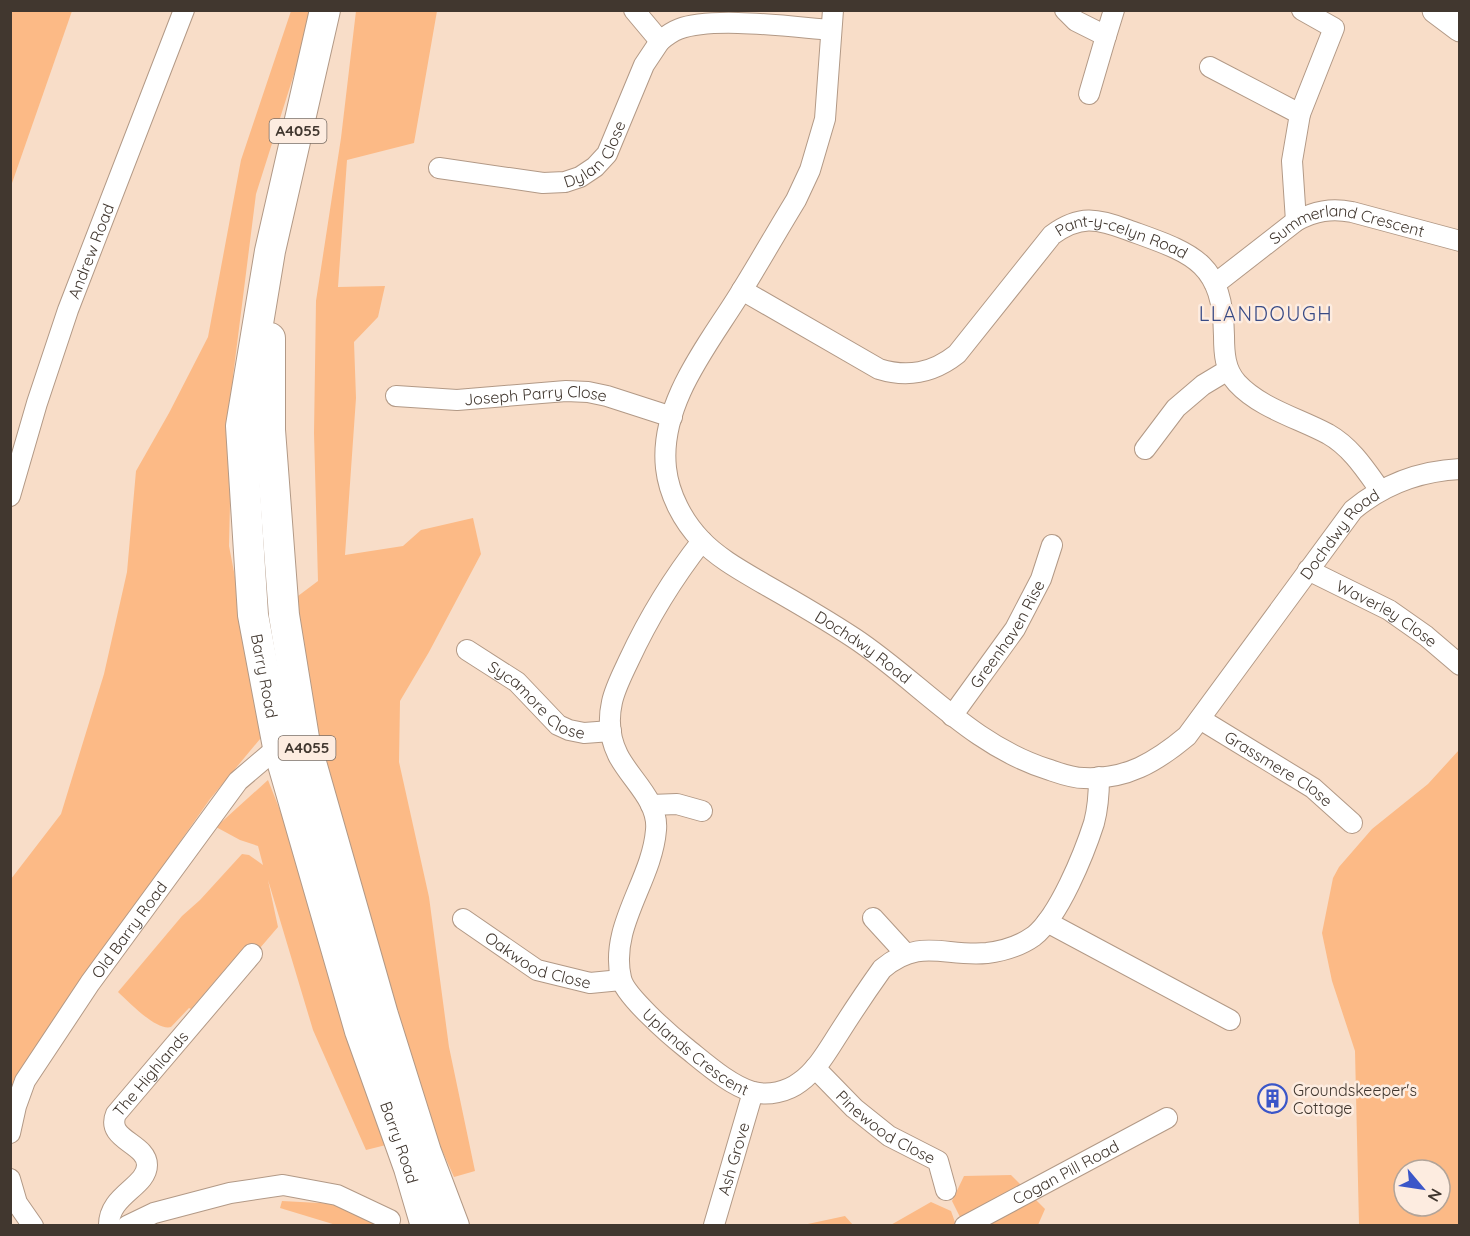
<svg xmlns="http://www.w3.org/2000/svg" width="1470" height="1236" font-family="Quicksand,sans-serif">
  <rect width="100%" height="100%" fill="#f8ddc8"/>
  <g fill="#fcba86" fill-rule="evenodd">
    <polygon points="11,10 72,11 11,186 10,11"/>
    <polygon points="291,11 314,11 256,194 233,376 229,546 265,733 210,799 14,1079 11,1096 11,879 61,814 104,674 127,572 136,471 169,413 208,337 241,160"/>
    <polygon points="356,11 437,11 414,143 347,160 338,287 385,286 378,317 354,342 356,398 345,555 403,546 421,530 473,518 481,554 429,652 400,701 399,762 429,897 449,1047 475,1171 454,1177 409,1076 322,751 290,602 318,581 314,433 316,301 341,138"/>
    <path d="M1459 750V1225H1359L1355 1051 1332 981 1322 933 1333 878 1339 867 1372 829 1428 784ZM1404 1170H1440V1206H1404Z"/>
    <path d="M268 780 296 851 390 1144 366 1150 313 1030 268 880 278 927 243 968 233 960 191 1009 189 1008 171 1027C156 1031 129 1002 118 992L182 916 200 900 242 854 249 855 263 865 258 846 240 840 216 827Z"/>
    <polygon points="1011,1175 1045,1209 1038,1225 964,1225 952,1201 964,1176"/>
    <polygon points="282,1201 338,1204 398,1225 336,1225 280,1208"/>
    <polygon points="931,1202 951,1211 956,1225 889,1226"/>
    <polygon points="845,1216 853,1225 803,1225"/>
  </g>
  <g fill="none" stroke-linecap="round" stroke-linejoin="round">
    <defs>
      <g id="minor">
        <path d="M634 10 660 41C666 36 671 32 679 29 713 16 792 27 831 30"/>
        <path id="s1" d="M833 10 825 119 810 170 796 200C777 231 759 263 739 295 708 345 659 404 666 468 669 495 683 521 701 540 718 558 742 571 764 584 794 601 825 619 854 638 919 681 971 745 1047 769 1059 773 1071 778 1084 778 1126 780 1156 762 1187 736L1353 510C1383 485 1420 471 1460 469"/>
        <polyline points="1065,10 1076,21 1106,36 1114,10"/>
        <polyline points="1210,67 1300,114"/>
        <polyline points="1089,94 1106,36"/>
        <path id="s2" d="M439 168 543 183 565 182 580 177 595 167 607 154 644 65 660 41"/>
        <polyline points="1296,221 1292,161 1300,114 1334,28 1302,10"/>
        <path id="s3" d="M1215 284 1296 221C1315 211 1331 208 1352 212L1460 241"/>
        <path id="s4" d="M742 290 879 369C908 378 933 373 957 354L1052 235C1079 215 1097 218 1128 230 1191 253 1223 260 1224 336 1224 353 1225 370 1237 383 1260 408 1298 418 1328 434 1351 447 1365 469 1380 490"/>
        <path id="s5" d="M396 396 457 400 566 391 588 392 607 396 672 417"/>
        <polyline points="1145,449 1176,408 1203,385 1228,370"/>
        <path id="s6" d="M10 496 37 403 68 310 184 10"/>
        <path id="s7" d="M702 541C673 578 649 617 629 660 623 673 615 688 612 702 608 720 610 739 618 755 630 779 659 801 656 830 652 881 609 926 621 978 624 995 671 1036 685 1047 704 1062 729 1085 753 1092 768 1096 787 1092 800 1082 817 1070 828 1050 839 1033 853 1011 867 990 882 969 920 937 944 957 987 953 1003 951 1020 946 1034 936 1059 916 1084 854 1094 823 1098 808 1099 792 1099 777"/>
        <path id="s8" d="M1308 570 1389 610 1426 636 1460 665"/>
        <path id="s9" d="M467 650 517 682 558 725 569 730 584 733 611 731"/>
        <path id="s10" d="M952 716 1015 629 1041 579 1052 545"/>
        <path id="s11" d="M1200 719 1313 788 1352 823"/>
        <polyline points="651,805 677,804 702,811"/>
        <polyline points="873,918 905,953"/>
        <path id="s12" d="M463 919 537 970 590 983 621 980"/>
        <polyline points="1047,922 1230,1020"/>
        <path id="s13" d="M815 1068 854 1108 889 1136 938 1161 946 1190"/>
        <path id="s14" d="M10 1133 16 1106 25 1081 90 983 238 781 278 747"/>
        <polyline points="10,1179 17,1203 33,1226"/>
        <path id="s15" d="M714 1225 753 1092"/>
        <path id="s16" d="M109 1226C108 1195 147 1187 147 1165 147 1143 105 1140 116 1114L252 954"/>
        <polyline points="127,1226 154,1213 230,1193 283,1185 337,1195 390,1220"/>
        <path id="s17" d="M965 1226 1167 1118"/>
      </g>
      <polyline id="secondary" points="1436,10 1460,28"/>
      <g id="primary">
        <path id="s18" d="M325 10 270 251 241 426 253 615 278 747 360 1031 409 1168 426 1226"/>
        <polyline points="270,338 270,430 284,615 304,738 383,1015 426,1152 454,1226"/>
      </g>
    </defs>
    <use href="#minor" stroke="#b29986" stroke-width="22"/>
    <use href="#secondary" stroke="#b29986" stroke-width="29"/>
    <use href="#primary" stroke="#b29986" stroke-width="32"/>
    <use href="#minor" stroke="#fff" stroke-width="20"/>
    <use href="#secondary" stroke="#fff" stroke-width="27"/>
    <use href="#primary" stroke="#fff" stroke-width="30"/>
  </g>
  <defs>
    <symbol id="building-ring" viewBox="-11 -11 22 22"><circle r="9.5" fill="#fdece0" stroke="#3b56c8" stroke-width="1.5"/><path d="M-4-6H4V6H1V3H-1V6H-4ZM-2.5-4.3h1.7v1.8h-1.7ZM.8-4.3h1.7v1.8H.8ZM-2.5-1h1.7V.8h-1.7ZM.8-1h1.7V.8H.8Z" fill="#3b56c8"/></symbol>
  </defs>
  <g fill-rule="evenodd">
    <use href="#building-ring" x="1256" y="1082" width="33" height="33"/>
  </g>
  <g text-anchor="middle" stroke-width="5" stroke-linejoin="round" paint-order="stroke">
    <g fill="#fdece0" stroke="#796d64" stroke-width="1.5">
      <rect x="269.5" y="119" width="57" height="24" rx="4.5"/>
      <rect x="278.5" y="736" width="57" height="24" rx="4.5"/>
    </g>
    <g font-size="15" font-weight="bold" fill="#41372f">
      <text x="298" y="136">A4055</text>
      <text x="307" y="753">A4055</text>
    </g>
    <g font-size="16" fill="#41372f" stroke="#fdece0">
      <text dy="6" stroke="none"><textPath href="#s2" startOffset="170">Dylan Close</textPath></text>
      <text dy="6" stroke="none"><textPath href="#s3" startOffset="153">Summerland Crescent</textPath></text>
      <text dy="6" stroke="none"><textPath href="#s4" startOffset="468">Pant-y-celyn Road</textPath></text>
      <text dy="6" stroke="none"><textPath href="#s6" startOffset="258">Andrew Road</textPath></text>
      <text dy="6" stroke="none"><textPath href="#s5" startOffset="140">Joseph Parry Close</textPath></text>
      <text dy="6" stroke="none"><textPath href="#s1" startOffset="1402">Dochdwy Road</textPath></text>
      <text dy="6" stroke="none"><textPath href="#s8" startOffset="90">Waverley Close</textPath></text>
      <text dy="6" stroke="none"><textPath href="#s10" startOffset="99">Greenhaven Rise</textPath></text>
      <text dy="6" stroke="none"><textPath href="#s1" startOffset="774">Dochdwy Road</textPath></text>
      <text dy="6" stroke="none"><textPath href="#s18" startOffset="676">Barry Road</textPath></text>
      <text dy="6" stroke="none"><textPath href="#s9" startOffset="87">Sycamore Close</textPath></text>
      <text dy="6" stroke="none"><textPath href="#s11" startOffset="93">Grassmere Close</textPath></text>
      <text dy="6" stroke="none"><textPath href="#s14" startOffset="238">Old Barry Road</textPath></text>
      <text dy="6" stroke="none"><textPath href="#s12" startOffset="87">Oakwood Close</textPath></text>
      <text dy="6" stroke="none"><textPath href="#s7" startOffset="586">Uplands Crescent</textPath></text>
      <text dy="6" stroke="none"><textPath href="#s16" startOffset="192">The Highlands</textPath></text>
      <text dy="6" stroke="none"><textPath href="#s13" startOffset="93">Pinewood Close</textPath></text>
      <text dy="6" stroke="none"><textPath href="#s18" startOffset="1162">Barry Road</textPath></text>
      <text dy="6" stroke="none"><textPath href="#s15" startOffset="69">Ash Grove</textPath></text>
      <text dy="6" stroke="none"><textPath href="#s17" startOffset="114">Cogan Pill Road</textPath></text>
    </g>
    <g font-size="16" fill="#41372f" stroke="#fdece0" text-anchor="start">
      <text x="1293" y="1096">Groundskeeper's<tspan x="1293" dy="18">Cottage</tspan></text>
    </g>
    <g font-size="20" letter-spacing="1.5" fill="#384a85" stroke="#fdece0">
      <text x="1266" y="321">LLANDOUGH</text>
    </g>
  </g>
  <rect width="1470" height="1236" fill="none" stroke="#41372f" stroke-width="24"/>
  <g transform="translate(1422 1188) rotate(119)"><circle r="28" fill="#fdece0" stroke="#b2a499" stroke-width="1.5"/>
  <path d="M0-4.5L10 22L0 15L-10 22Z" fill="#3b56c8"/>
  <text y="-9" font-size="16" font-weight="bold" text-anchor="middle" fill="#41372f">N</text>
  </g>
</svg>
